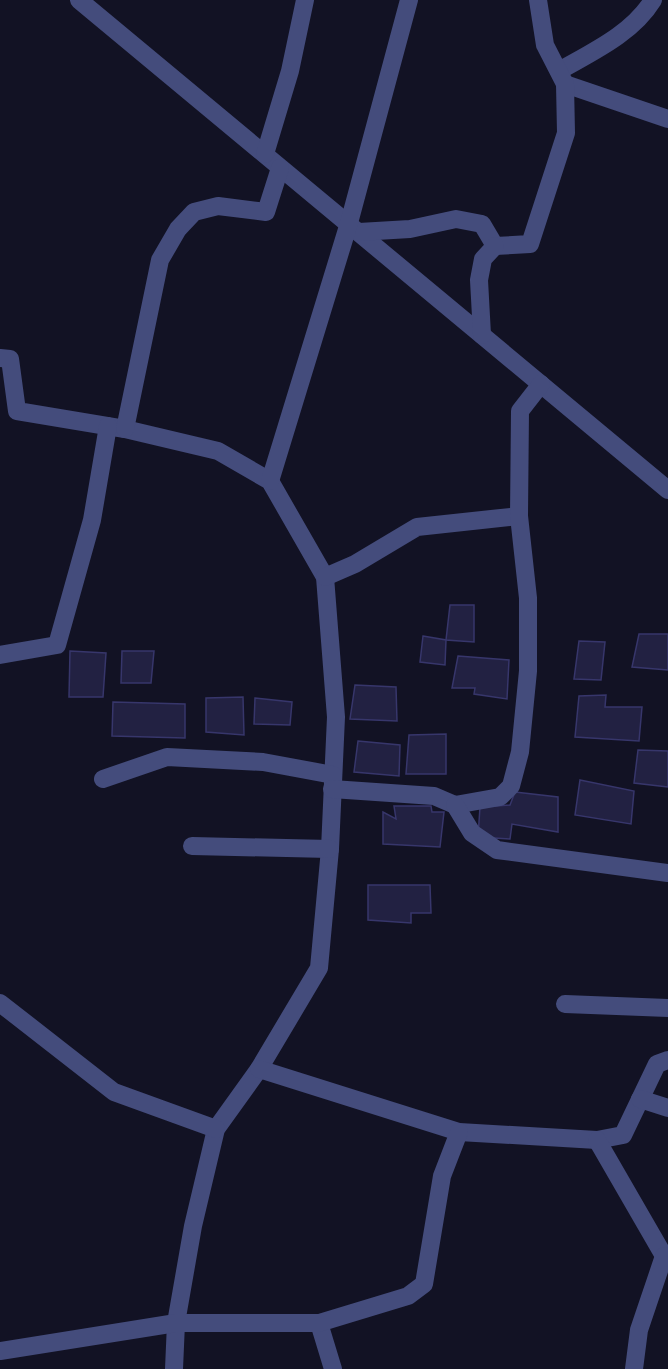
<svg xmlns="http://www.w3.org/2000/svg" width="668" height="1369" font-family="'Source Sans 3',sans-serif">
  <rect width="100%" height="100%" fill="#121224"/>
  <g fill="#222142" stroke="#37366b" stroke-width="1.5">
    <polygon points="450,605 474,605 474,642 446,640"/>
    <polygon points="639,634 668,634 668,670 632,667"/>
    <polygon points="423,636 446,640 445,665 420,662"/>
    <polygon points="579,641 605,642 601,680 574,679"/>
    <polygon points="70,651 106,653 103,697 69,697"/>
    <polygon points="122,651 154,651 151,683 121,683"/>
    <polygon points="458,656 509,660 507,699 474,694 475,688 452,688"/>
    <polygon points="355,685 396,687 397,721 350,719"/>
    <polygon points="606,695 605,707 642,707 639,741 575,737 579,696"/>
    <polygon points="243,697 244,735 206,732 206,698"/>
    <polygon points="255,698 292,702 290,725 254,724"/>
    <polygon points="113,702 185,704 185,738 112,736"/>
    <polygon points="446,734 446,774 406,774 409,735"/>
    <polygon points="358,741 400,745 399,776 354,772"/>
    <polygon points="638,750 668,751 668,787 634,783"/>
    <polygon points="580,780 634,791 631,824 575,815"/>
    <polygon points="515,792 558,797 558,832 512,824 510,839 478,837 480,807 510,805"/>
    <polygon points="394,806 431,806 432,812 444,812 440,847 383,844 383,812 396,819"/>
    <polygon points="368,885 430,885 431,913 411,913 411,923 368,920"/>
  </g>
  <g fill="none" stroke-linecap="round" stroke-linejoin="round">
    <g stroke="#444c7c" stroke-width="18">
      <polyline points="79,0 668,490"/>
      <path d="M559 71C592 52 632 34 653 0"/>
      <polyline points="565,84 668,119"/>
      <polyline points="265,154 290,71 305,0"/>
      <polyline points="359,232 410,229 456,219 482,224 495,246 530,244 566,133 565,84 545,45 538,0"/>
      <polyline points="482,335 479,280 483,259 495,246"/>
      <polyline points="0,358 10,359 17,411 125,429 218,451 270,481 325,577 336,717 330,849 319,968 259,1069 216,1129 193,1226 176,1323 174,1369"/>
      <polyline points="125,429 160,260 178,229 194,212 218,206 266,212 280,168"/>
      <polyline points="270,481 349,223 409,0"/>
      <polyline points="325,577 355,564 417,527 519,516"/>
      <polyline points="0,655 57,645 92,520 108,426"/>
      <polyline points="103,779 167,757 263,762 333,775"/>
      <polyline points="332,789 434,796 455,805 500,797 511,786 520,752 528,671 528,598 519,516 520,411 541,384"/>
      <polyline points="455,805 472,833 497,850 668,873"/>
      <polyline points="192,846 330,849"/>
      <polyline points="0,1003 114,1092 216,1129"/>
      <polyline points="565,1004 668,1008"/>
      <polyline points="259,1069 459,1132 597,1140 623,1135 657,1064 668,1060"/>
      <polyline points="640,1099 668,1108"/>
      <polyline points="597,1140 664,1256 668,1259"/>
      <polyline points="319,1323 333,1369"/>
      <polyline points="0,1351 176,1323 319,1323 408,1296 424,1284 442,1176 459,1132"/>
      <polyline points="634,1369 639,1330 664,1256"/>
    </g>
  </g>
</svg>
